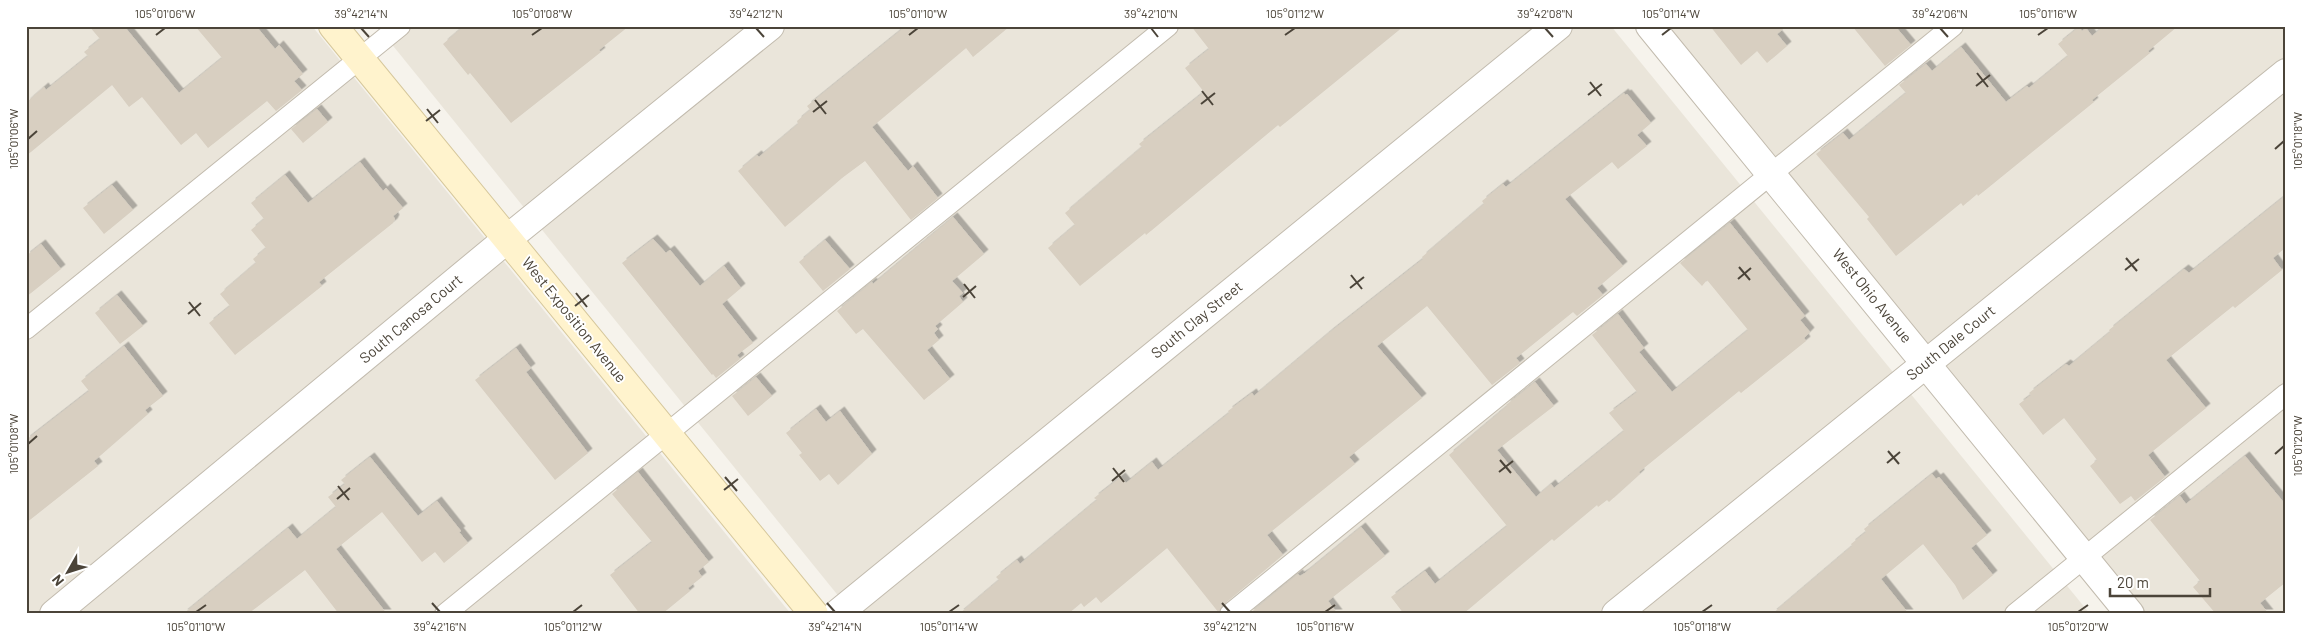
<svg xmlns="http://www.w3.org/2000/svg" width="2312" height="640" font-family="Barlow,sans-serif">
  <defs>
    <filter id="shadow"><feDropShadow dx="4.5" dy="-4.5" stdDeviation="0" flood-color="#0004"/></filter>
  </defs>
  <rect width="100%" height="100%" fill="#f6f3ec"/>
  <g fill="#eae5da">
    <polygon points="26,26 312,26 791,614 26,614"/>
    <polygon points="377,26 1611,26 2090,614 853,614"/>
    <polygon points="1660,26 2286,26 2286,614 2139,614"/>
  </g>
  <g fill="#d8cfc1" filter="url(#shadow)">
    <polygon points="89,26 124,26 179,93 222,58 195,26 256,26 275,49 279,45 303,74 294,81 302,90 276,111 267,101 208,148 196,133 181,145 142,97 129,107 112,85 26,156 26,103 44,87 46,90 88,56 84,52 100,39"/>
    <polygon points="464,26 629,26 599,50 601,52 511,123 470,73 468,75 443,44"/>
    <polygon points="906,26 1010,26 973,57 966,48 872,127 908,171 913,166 938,198 911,220 865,161 842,178 785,227 738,171 757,155 759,157 798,124 797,121 810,110 807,106"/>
    <polygon points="1191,26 1404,26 1280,127 1278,125 1146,235 1145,233 1080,286 1048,248 1075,225 1065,213 1142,147 1139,144 1204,92 1185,68 1209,49"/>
    <polygon points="1710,26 1787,26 1777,34 1787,46 1767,63 1757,51 1741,65"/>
    <polygon points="1852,26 1895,26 1911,45 1885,66"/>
    <polygon points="2104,26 2178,26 2148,51 2150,53 2092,100 2094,102 1978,196 1977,194 1963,206 1961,203 1896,256 1867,219 1869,217 1816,154 1843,133 1849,140 1906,93 1899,85 1926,64 1932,71 1961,47 2006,102 2027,86 2029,88 2068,56 2058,44 2079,27 2082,31 2086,28 2092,36"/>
    <polygon points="1624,93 1625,95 1627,94 1651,123 1637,135 1647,146 1618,169 1612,162 1565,199 1623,266 1597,288 1603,295 1577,316 1573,312 1516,358 1520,363 1492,385 1427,306 1377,346 1422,398 1349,457 1355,464 1267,535 1283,555 1223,605 1219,613 1167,548 1101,603 1096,597 1084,607 1081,603 1068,614 959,614 999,580 996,577 1017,560 1020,564 1097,500 1094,498 1121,477 1126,483 1152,462 1158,470 1229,413 1228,411 1252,393 1254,396 1330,332 1423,259 1422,257 1484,204 1482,201 1503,184 1506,187"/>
    <polygon points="317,109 328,122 303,143 291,129"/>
    <polygon points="360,162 383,191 386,188 403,208 393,216 395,219 393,223 319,282 322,286 235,355 209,323 230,306 220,294 256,263 253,259 266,248 251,230 264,219 251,203 285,175 308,203"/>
    <polygon points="112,185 133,210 104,234 83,208"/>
    <polygon points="2286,195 2286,247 2273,258 2282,270 2235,308 2233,306 2166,360 2206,408 2148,455 2165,477 2135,501 2131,496 2120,504 2090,466 2097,460 2064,418 2043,435 2019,404 2031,395 2029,393 2066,364 2069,366 2110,332 2109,330 2184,269 2189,273"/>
    <polygon points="953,217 984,254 952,281 963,293 959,296 963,302 935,326 938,329 934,333 939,340 927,350 950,379 924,400 863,329 856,334 837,311 872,282 873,284"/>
    <polygon points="1730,223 1805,316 1800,320 1810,332 1804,338 1806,341 1741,393 1739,391 1639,472 1640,474 1609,502 1607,500 1598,507 1597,505 1554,541 1552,539 1463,614 1404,614 1391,597 1425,571 1435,584 1507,526 1449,455 1507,406 1506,405 1535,382 1554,406 1497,450 1536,497 1551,484 1554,488 1624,431 1609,413 1637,392 1592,335 1618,314 1644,348 1639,352 1672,392 1748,330 1707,280 1702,286 1680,263"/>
    <polygon points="653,239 666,253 670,250 700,286 724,266 741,288 722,304 753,343 737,355 740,359 716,378 713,374 712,375 622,263"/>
    <polygon points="825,240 850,269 823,291 799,262"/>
    <polygon points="41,244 61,269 26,297 26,256"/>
    <polygon points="117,295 143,326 120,344 95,313"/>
    <polygon points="124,346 163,396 145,410 148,414 94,461 98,466 26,523 26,440 89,391 81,381"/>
    <polygon points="516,348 531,368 526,372 588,453 555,480 475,380"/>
    <polygon points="756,377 772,396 748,416 732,396"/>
    <polygon points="816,409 826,422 840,411 872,454 838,485 829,474 820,481 799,455 802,453 786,433"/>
    <polygon points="2245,456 2286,505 2286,582 2260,603 2269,614 2216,614 2193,587 2200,581 2150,520 2180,496 2186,504"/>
    <polygon points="370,457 418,516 437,501 461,531 459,532 468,543 444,563 435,552 422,562 382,512 336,549 387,614 339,614 305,570 248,614 183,614 288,528 297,539 336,507 328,497 345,484 341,480"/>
    <polygon points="638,472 709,562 698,571 702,577 688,588 690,591 662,614 640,614 610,575 652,542 612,494"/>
    <polygon points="1932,474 1936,479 1939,477 1987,535 1971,548 1993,575 1963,600 1955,585 1923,544 1881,579 1909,614 1772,614 1852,546 1851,544 1866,532 1864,529"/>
    <polygon points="1361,527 1385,556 1328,601 1338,614 1249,614 1298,574 1300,576 1305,573"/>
  </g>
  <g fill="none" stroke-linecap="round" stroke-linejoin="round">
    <defs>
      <g id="lane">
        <polyline points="26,329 400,26"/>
        <polyline points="445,614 1168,26"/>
        <polyline points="1230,614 1953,26"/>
        <polyline points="2015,614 2286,394"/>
      </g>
      <g id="street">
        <polyline points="1650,26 2130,614"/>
        <polyline points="54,614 507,239 770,26"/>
        <polyline points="837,614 1558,26"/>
        <polyline points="1616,614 2286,73"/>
      </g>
      <polyline id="secondary" points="333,26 814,614"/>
    </defs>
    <use href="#lane" stroke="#c2bbae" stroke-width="22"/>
    <use href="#street" stroke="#c2bbae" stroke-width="30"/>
    <use href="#secondary" stroke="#d6c79b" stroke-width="30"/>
    <use href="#lane" stroke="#fff" stroke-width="20"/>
    <use href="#street" stroke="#fff" stroke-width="28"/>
    <use href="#secondary" stroke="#fff3cd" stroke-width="28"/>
  </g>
  <path fill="none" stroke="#4b4439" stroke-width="2" d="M361 28 369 37M756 28 764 37M1151 28 1158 37M1545 28 1553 37M1940 28 1948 37M156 35 165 28M532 35 542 28M909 35 918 28M1285 35 1295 28M1662 35 1671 28M2038 35 2048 28M1977 73 1988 87M1590 82 1601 96M1976 86 1990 75M1202 91 1213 105M1588 95 1602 84M815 100 826 114M1201 104 1215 93M427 109 438 123M813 112 827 101M426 121 440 110M28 139 37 131M2275 149 2284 141M2126 258 2137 271M1739 267 1750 280M2125 270 2139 259M1351 275 1362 289M1738 279 1751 268M964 284 975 298M1350 288 1364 277M576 293 587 307M963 297 976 286M189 302 200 316M575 306 589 295M188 314 201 303M28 444 37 436M1888 451 1899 464M2275 454 2284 446M1500 460 1511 473M1887 463 1900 452M1113 468 1124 482M1499 472 1513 461M725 477 737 491M1112 481 1125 470M338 486 349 500M724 490 738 479M337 499 350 488M432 603 440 612M827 603 835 612M1222 603 1230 612M196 612 206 605M573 612 582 605M949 612 959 605M1325 612 1335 605M1702 612 1712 605M2078 612 2088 605"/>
  <g text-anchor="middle" stroke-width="4" stroke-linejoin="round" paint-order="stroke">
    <g font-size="15" fill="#4b4439" stroke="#fff">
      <text transform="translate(1872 296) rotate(51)" y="5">West Ohio Avenue</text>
      <text transform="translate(411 319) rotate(-40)" y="5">South Canosa Court</text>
      <text transform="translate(574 320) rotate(51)" y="5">West Exposition Avenue</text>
      <text transform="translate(1197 320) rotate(-39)" y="5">South Clay Street</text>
      <text transform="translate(1951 343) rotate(-39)" y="5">South Dale Court</text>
    </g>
  </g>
  <rect width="2312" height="640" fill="none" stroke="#ffffff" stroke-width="55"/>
  <g transform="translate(68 572) rotate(231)" stroke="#ffffff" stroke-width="4" paint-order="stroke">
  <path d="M0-4L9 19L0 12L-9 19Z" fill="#4b4439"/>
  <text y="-8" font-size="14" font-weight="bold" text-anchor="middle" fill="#4b4439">N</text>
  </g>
  <path d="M2110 588v8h100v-8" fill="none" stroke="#4b4439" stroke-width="2.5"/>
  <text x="2117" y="588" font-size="15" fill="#4b4439" stroke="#ffffff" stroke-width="4" paint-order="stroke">20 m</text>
  <rect x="28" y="28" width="2256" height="584" fill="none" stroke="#4b4439" stroke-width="2"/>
  <g font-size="12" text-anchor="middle" fill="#4b4439">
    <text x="165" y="18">105°01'06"W</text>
    <text x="361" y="18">39°42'14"N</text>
    <text x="542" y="18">105°01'08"W</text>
    <text x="756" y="18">39°42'12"N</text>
    <text x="918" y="18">105°01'10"W</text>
    <text x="1151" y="18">39°42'10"N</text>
    <text x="1295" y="18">105°01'12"W</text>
    <text x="1545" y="18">39°42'08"N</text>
    <text x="1671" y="18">105°01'14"W</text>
    <text x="1940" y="18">39°42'06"N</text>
    <text x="2048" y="18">105°01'16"W</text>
    <text transform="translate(14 139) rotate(-90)" y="4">105°01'06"W</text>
    <text transform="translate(2298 141) rotate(-90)" y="4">105°01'18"W</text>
    <text transform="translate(14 444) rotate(-90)" y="4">105°01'08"W</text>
    <text transform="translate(2298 446) rotate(-90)" y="4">105°01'20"W</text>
    <text x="196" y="631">105°01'10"W</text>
    <text x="440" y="631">39°42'16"N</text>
    <text x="573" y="631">105°01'12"W</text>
    <text x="835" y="631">39°42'14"N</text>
    <text x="949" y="631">105°01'14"W</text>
    <text x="1230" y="631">39°42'12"N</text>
    <text x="1325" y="631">105°01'16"W</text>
    <text x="1702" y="631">105°01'18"W</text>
    <text x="2078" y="631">105°01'20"W</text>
  </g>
</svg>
